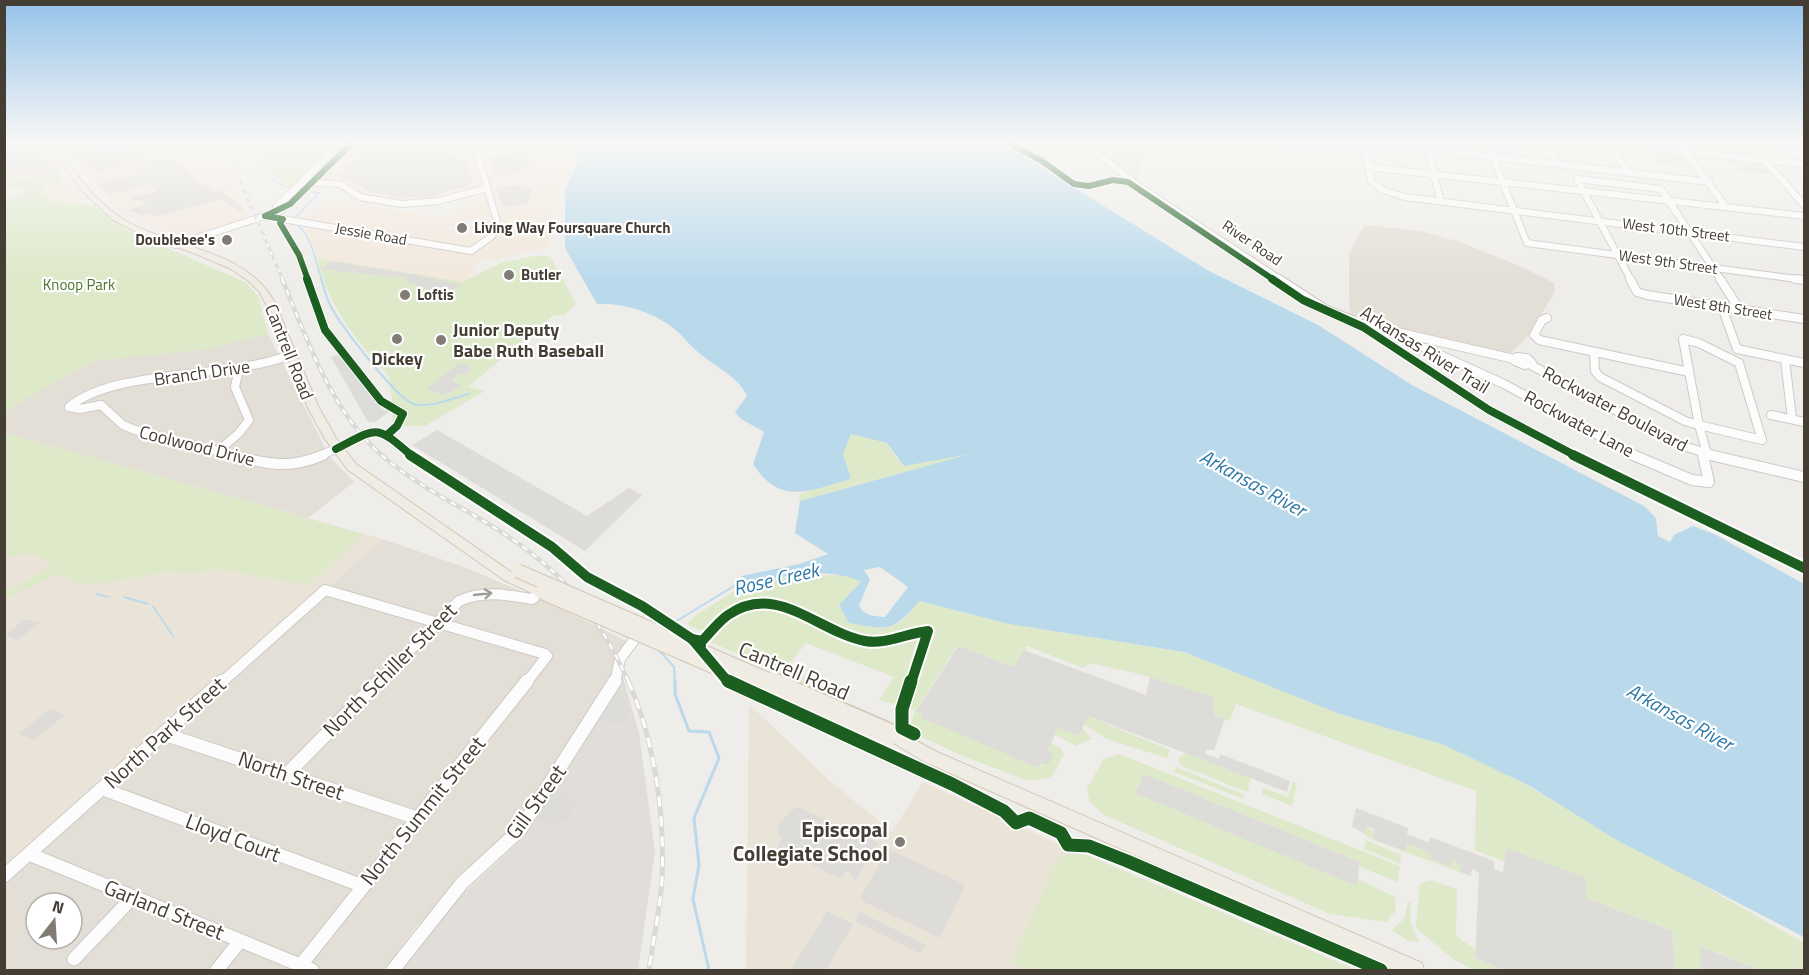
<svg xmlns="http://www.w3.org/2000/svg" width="1809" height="975" font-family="'Titillium Web',sans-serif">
  <rect width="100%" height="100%" fill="#efede9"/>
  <g fill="#e3dfd6" fill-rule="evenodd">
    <polygon points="1088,143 1148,143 1135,180"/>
    <polygon points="1364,225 1421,231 1460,242 1520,266 1554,283 1555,292 1525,340 1509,354 1365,320 1350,315 1349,290 1349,254"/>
    <polygon points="268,334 329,456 354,482 308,518 5,433 4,411 94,360 206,349"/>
    <path d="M382 539 464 567 554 605 626 641 603 694 513 831 416 927 384 970H5L4 876ZM36 903H72V939H36Z"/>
  </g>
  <g fill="#f2e8dc">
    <polygon points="4,143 39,143 58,171 30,181 5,173"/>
    <polygon points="58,143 216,143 251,218 182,238 123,213"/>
    <polygon points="355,143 552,143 551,151 571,166 561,182 549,247 499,259 477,260 470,278 463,282 318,258 305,226 299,220 332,200 444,218 479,198 488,196 494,216 455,223 445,229 490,236 499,228 481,157 473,158 481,187 445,196 402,202 364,196 345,183 319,180"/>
    <polygon points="65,179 74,186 86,200 71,203 53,202 40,187"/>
  </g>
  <polygon fill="#e1ddd8" points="622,674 639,733 655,852 638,970 402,970 454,902 524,837 613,696"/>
  <g fill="#eae4d8">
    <polygon points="4,433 382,539 5,876 4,876"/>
    <polygon points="749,704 831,782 892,832 923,782 1100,863 1356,970 746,970"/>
  </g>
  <g fill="#dde9c9">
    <path d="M254 143H305L297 149H329L331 151 295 187C274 182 262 163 254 143Z"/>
    <polygon points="58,171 63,180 41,188 53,202 93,205 131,232 245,282 258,296 268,334 206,349 94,361 5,411 5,203 28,191 5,186 4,173 30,181"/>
    <path d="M533 256H550L576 304 563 316 554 315 468 387 485 391 425 426H392C393 417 392 384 388 376 383 366 371 358 364 348 344 323 323 290 318 258L463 282 500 263Z"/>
    <path d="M5 433 364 534 309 585 219 569 191 573 165 571 119 581 76 584 60 573 5 599V593L41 573 51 563C37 553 20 552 5 559Z"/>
    <polygon points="851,434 887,443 896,458 974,453 800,501 799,494 851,479 843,454"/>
    <path d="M846 575 862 582 839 605 849 623C886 630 895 634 918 601L1009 624 1184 652 1340 714 1444 745 1514 778 1804 943V970H1760L1702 947 1700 970H1675L1672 931 1586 898 1506 848 1505 862 1475 850 1476 791 1236 704 1230 721 1214 715 1213 697 1139 674 1090 663 1083 668 1027 646 1014 667 957 646 916 710 1039 768 1053 753 1048 750 1050 743 1060 747 1064 755 1051 777 1029 781 965 757 909 731 915 710 879 700 894 677 806 643 785 670 829 689 825 694 700 637 706 633 687 624 696 615 735 591 743 583 796 576Z"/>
    <polygon points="1087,716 1170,750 1167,758 1107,739 1084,724"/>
    <polygon points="1058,727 1079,736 1082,728 1092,739 1076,746 1054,734"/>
    <polygon points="1185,753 1251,778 1247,792 1180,765 1179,758"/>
    <polygon points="1119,754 1400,866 1398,882 1360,867 1360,862 1144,774 1137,788 1357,885 1358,879 1395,897 1396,910 1386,922 1330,914 1104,815 1090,802 1087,788 1104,759"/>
    <polygon points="1176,767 1245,795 1244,799 1174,772"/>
    <polygon points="1293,782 1297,783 1292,806 1262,794 1263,788 1288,797"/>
    <polygon points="1366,826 1405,850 1406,844 1430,853 1451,867 1452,859 1462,864 1460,872 1370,839 1364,834"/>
    <polygon points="1366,840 1401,855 1400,864 1364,849"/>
    <polygon points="1074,853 1087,855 1356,970 1031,970 1012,962 1054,867 1060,858"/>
    <polygon points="1429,880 1457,889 1456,936 1478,951 1476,959 1504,970 1474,970 1453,959 1416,928 1420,884"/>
    <polygon points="1408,902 1411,903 1410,921 1419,942 1408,941 1392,930 1404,919"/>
  </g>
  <g fill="#dedcd9">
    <polygon points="28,143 35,143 54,171 33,178 5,169 5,156 33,150 29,145 5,148"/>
    <polygon points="106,143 132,143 150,160 99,172 91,171 82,162 90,160 88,158 76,161 70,154"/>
    <polygon points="377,143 506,143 445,150 394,148 397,145"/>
    <polygon points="1648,149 1683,152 1693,167 1657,163"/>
    <polygon points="391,152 460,155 457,158 466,160 472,184 434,196 403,198 369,192 356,182 339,176 360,153"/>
    <polygon points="529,153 528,170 495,175 488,157"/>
    <polygon points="161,158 170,158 196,180 214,191 220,190 244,209 238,211 222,199 155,217 151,213 142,216 128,210 146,204 140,199 132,201 129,198 158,191 151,184 108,195 97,184 140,173 131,166"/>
    <polygon points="1726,159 1758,161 1773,175 1739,172 1736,168 1740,168 1739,166 1731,165"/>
    <polygon points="513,185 532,188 528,204 503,207 496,188"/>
    <polygon points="331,261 418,275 460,285 447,296 404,280 406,276 392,277 322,269"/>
    <polygon points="341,354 382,409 390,411 375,422 368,422 331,357"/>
    <polygon points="461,362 469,367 470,371 465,375 458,374 452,381 463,386 443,395 426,389"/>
    <polygon points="437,430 587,516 629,488 642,495 585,551 412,445"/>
    <polygon points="25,619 40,623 17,640 5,635"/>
    <polygon points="958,646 1014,667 1024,650 1146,695 1150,677 1213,697 1214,715 1225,719 1214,750 1205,750 1206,754 1219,759 1220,754 1290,781 1287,792 1088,716 1079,736 1058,728 1048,750 1054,753 1048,765 1041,764 1039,768 922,718 922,713 916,711"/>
    <polygon points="619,690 629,713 621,725 599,720"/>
    <polygon points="50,709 65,715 34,740 18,734"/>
    <polygon points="1144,774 1360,862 1357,886 1135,793"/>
    <polygon points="555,791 570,796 567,800 577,803 565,821 557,819 553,824 536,818"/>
    <polygon points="798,807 878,843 854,883 853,875 847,871 840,879 777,847 781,839 777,831 779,824 790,811"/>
    <polygon points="1356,808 1408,828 1407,834 1429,843 1430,837 1494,861 1494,869 1503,873 1506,848 1586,878 1586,898 1672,931 1675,970 1504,970 1475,958 1479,873 1472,868 1471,876 1460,872 1461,864 1452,860 1451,867 1431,859 1430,853 1407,844 1405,851 1373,839 1375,829 1366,826 1364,834 1352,826"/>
    <polygon points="888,849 966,885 940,938 862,901 861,896"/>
    <polygon points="827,911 853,924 826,970 791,970"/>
    <polygon points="860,912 926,945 921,954 855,921"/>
    <polygon points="1701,947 1760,970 1700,970"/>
  </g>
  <path fill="#badaec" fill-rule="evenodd" d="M575 143H1002L1209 271 1318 325 1412 385 1644 506 1656 518 1658 536 1670 542 1674 535 1693 526 1716 535 1804 584V937L1613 838 1530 786 1444 745 1340 714 1184 652 1009 624 919 601C893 633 887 630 849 623L839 605 861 582C828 565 783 578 748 582L741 576 799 564 828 554 795 533 800 501 970 454 904 466 887 443 851 434 843 454 851 479C811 490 780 507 753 464L764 432 741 419 735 412 747 396C739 378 718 368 703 356 691 348 683 335 672 327 650 311 624 303 597 304L565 248V191L579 159 574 154ZM880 567 908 587 885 617C874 616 865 616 859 606L870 579 864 570Z"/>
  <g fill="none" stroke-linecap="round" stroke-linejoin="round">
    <g stroke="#badaec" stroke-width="1.5">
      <path d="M250 143C257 165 267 181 290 188"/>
      <polyline points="295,218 319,193 312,192"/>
      <path d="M294 223C311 231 316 264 322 280"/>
    </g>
    <g stroke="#badaec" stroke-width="2">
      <path d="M321 279C324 287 326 297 330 305 339 323 397 400 414 404 431 408 453 398 469 394"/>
      <polyline points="97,594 108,597"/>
      <polyline points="124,597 148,604"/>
      <polyline points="153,606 173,636"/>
      <polyline points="665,628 734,586 748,582"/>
      <polyline points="657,648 674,667 675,683"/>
    </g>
    <polyline stroke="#badaec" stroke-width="3" points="675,681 675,694 689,731 709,732 719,758 694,818 699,865 693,899 709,970"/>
    <defs>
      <g id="minor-far3">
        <polyline points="1084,143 1140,187 1281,280"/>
        <polyline points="1362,143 1366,149 1371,181 1383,190 1405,197 1804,247"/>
        <polyline points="1426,143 1441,202"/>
        <polyline points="1487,143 1527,243 1804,280"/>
        <polyline points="1548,143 1557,163"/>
        <polyline points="1606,143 1804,164"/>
        <polyline points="1610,143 1628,173"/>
        <polyline points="1679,143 1726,207"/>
        <polyline points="1750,143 1804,205"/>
        <polyline points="1311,144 1323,143"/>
        <polyline points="1435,150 1709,182"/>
        <polyline points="1368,167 1804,216"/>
        <polyline points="1577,179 1631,280"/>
        <polyline points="1577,179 1661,189 1721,280"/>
        <polyline points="302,182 340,184 360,197 402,204 438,201 488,188"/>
        <polyline points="276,207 341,143"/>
        <polyline points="265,216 471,251 492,236 498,225 477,152"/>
        <polyline points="175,245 280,211 352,143"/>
      </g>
      <g id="minor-far2">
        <polyline points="1279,279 1325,309 1362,324 1514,359"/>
        <polyline points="1630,279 1637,292 1647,295 1804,319"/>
        <polyline points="1720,279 1740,310"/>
        <polyline points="1795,279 1804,280"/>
        <polyline points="1722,307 1737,349 1804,363"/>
        <polyline points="1547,318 1542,320 1534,335 1539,340 1689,372"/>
        <polygon points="1683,339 1699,343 1739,363 1762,440 1699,425"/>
        <polyline points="1425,348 1504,384 1636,456"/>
        <polyline points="1594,352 1595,371 1600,377 1685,421 1699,425"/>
        <polygon points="1517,357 1527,358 1532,363 1525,365 1515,361"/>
        <polyline points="1785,359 1792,419"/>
        <polyline points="1531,365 1680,445 1716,456"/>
        <path d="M101 405 80 409 69 407C115 368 230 379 290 355"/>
        <polyline points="101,405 123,425 135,430 237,456"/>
        <polyline points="1771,415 1804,422"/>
        <polyline points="1699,425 1707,454"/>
        <polyline points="218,451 239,433 249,420 235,387 239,368"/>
        <polyline points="1703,453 1704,456"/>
        <polyline points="319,456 336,449"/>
      </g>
      <g id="minor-far1">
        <path d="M231 455C266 464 288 470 323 455"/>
        <polyline points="1633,455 1692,480 1709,482 1703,455"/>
        <polyline points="1710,455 1804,477"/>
        <polyline points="221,683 325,590 545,654 547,656 526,683"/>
        <path d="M377 683 459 601C484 590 506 595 532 599L541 592"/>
        <polyline points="615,683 620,659 648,621 650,613"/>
      </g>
      <g id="minor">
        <polyline points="164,734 417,818"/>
        <polyline points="286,775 379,681"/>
        <polyline points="103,789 363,886"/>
        <polyline points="29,854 312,970"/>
        <polyline points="4,876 222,681"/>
        <polyline points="74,959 133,897"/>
        <polyline points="300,966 527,681"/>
        <polyline points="217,970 240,941"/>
        <polyline points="393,970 462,883 520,830 615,681"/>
      </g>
      <g id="major">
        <path d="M46 143H53C74 172 96 204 128 222 176 249 244 249 274 301L319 408 336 438 356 464 514 574 546 589 548 592 546 595H536L504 580 348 470 325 439 308 408 268 308 259 291 246 279 231 269 196 254 140 234 112 219 81 190Z"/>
        <polygon points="891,727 937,752 1422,963 1424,970 1394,970 925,762 885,738 883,733 885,728"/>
      </g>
    </defs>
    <use href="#minor-far3" stroke="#cdcac6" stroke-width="8"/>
    <use href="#minor-far2" stroke="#cdcac6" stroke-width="10"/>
    <use href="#minor-far1" stroke="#cdcac6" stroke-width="12"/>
    <use href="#minor" stroke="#cdcac6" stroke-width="15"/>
    <use href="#major" stroke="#d1c8b7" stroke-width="2"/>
    <use href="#minor-far3" stroke="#fdfcfc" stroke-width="6"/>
    <use href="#minor-far2" stroke="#fdfcfc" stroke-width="8"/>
    <use href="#minor-far1" stroke="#fdfcfc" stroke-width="10"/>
    <use href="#minor" stroke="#fdfcfc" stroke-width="13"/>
    <use href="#major" fill="#f0ece3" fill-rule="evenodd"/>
    <defs>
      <polyline id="rail-far2" points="227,143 229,156 283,280"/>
      <path id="rail-far1" d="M282 279C307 338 328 404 376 450 407 479 446 499 482 520 556 564 594 605 629 683"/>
      <path id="rail" d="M628 681C655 740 665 816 662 879 660 910 653 940 649 970"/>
    </defs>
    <use href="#rail-far2" stroke="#d9d9d8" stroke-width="3"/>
    <use href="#rail-far1" stroke="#d9d9d8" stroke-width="4.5"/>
    <use href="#rail" stroke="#d9d9d8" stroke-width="5"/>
    <use href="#rail-far2" stroke="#fff" stroke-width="1.5" stroke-dasharray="4.5" stroke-linecap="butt"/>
    <use href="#rail-far1" stroke="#fff" stroke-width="2" stroke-dasharray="6" stroke-linecap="butt"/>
    <use href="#rail" stroke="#fff" stroke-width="3" stroke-dasharray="10" stroke-linecap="butt"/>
    <defs>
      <g id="major-bridge-far1">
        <polyline points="518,571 776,683"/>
        <polyline points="541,592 751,683"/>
      </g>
      <g id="major-bridge">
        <polyline points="748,681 885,741"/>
        <polyline points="772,681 891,733"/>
      </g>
    </defs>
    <use href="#major-bridge-far1" stroke="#d1c8b7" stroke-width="15" stroke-linecap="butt"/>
    <use href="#major-bridge" stroke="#d1c8b7" stroke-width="20" stroke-linecap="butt"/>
    <use href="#major-bridge-far1" stroke="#f0ece3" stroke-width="13"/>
    <use href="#major-bridge" stroke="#f0ece3" stroke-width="17"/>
    <defs>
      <g id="cycleway-far3">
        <polyline points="1009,143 1042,161 1074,184 1089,186 1113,180 1128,182 1274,280"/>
        <polyline points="265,216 283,219 280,223 299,255 308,280"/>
        <polyline points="265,216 290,204 352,143"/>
      </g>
      <g id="cycleway-far2">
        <polyline points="307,279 325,330 381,401 403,414 397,426 387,435"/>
        <polyline points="1272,279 1303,300 1363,327 1489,410 1576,456"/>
        <path d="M336 449C379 427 375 424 412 456"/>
      </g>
      <g id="cycleway-far1">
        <polyline points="410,455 552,547 587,577 642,606 701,645"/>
        <polyline points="1573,455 1804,568"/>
        <polyline points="692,639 729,683"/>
        <path d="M692 639 702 641C710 633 718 622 728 615 776 581 818 632 865 641 886 645 907 633 928 631L911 683"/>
      </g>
      <g id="cycleway">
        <polyline points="728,681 952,784 1004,811 1016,823 1029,818 1061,833 1068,845 1089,846 1127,861 1381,970"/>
        <polyline points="911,681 902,709 902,728 914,734"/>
      </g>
    </defs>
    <use href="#cycleway-far3" stroke="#fff" stroke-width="8"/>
    <use href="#cycleway-far2" stroke="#fff" stroke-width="10"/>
    <use href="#cycleway-far1" stroke="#fff" stroke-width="14"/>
    <use href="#cycleway" stroke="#fff" stroke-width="16"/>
    <use href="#cycleway-far3" stroke="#1b5e20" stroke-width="6"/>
    <use href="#cycleway-far2" stroke="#1b5e20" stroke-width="8"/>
    <use href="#cycleway-far1" stroke="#1b5e20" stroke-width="10"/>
    <use href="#cycleway" stroke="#1b5e20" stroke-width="13"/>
  </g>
  <defs><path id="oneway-shaft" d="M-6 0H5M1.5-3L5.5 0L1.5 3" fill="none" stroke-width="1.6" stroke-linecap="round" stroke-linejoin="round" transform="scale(1.5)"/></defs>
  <use stroke="#a19d98" href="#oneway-shaft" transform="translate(483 594) rotate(-6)"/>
  <linearGradient id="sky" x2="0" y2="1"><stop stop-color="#95c3ea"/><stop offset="0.51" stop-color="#f8f7f5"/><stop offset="1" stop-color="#f8f7f5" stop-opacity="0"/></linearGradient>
  <rect width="1809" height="280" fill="url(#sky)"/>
  <g fill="#807b74" stroke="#fff" stroke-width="2">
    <circle cx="462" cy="228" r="6"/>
    <circle cx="227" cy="240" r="6"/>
    <circle cx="509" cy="275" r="6"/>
    <circle cx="405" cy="295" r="6"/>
    <circle cx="397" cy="339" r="6"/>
    <circle cx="441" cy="340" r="6"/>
    <circle cx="900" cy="842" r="6"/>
  </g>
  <g text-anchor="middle" stroke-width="4.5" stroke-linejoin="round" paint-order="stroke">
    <g font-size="15" font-weight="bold" fill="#453e35" stroke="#fff" text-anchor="start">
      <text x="474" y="233">Living Way Foursquare Church</text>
      <text x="215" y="245" text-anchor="end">Doublebee's</text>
      <text x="521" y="280">Butler</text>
      <text x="417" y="300">Loftis</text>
    </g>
    <g font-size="15" fill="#453e35" stroke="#fff">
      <text transform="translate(1676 230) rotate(7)" y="5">West 10th Street</text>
      <text transform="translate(371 234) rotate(10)" y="5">Jessie Road</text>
      <text transform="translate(1252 243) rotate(34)" y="5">River Road</text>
      <text transform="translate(1668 262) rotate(8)" y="5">West 9th Street</text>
      <text transform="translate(1723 307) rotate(9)" y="5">West 8th Street</text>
    </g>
    <g font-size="15" fill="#49752a" stroke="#fff">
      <text x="79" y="290">Knoop Park</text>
    </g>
    <g font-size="18" font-weight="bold" fill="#453e35" stroke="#fff" text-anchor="start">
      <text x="453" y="336">Junior Deputy<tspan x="453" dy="21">Babe Ruth Baseball</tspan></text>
      <text x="397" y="365" text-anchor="middle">Dickey</text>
    </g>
    <g font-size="18" fill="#453e35" stroke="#fff">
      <text transform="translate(1425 350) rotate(32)" y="6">Arkansas River Trail</text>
      <text transform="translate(289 352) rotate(68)" y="6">Cantrell Road</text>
      <text transform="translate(202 373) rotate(-8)" y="6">Branch Drive</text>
      <text transform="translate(1615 409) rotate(28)" y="6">Rockwater Boulevard</text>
      <text transform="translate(1579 424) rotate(28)" y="6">Rockwater Lane</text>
      <text transform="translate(197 446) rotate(14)" y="6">Coolwood Drive</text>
    </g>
    <g font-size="20" font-style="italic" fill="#2f79a6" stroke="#fff">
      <text transform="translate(1253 483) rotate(29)" y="7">Arkansas River</text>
      <text transform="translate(776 579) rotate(-13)" y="7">Rose Creek</text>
      <text transform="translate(1680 717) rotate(29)" y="7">Arkansas River</text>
    </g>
    <g font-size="21" fill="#453e35" stroke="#fff">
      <text transform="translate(390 670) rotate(-45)" y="7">North Schiller Street</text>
      <text transform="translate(794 671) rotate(23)" y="7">Cantrell Road</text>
      <text transform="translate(165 733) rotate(-42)" y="7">North Park Street</text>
      <text transform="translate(291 776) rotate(19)" y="7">North Street</text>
      <text transform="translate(536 802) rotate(-54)" y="7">Gill Street</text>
      <text transform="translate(423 811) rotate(-51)" y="7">North Summit Street</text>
      <text transform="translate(233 838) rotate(21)" y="7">Lloyd Court</text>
      <text transform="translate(164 910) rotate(22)" y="7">Garland Street</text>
    </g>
    <g font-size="21" font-weight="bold" fill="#453e35" stroke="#fff" text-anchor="end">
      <text x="888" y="837">Episcopal<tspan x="888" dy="24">Collegiate School</tspan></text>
    </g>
  </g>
  <rect width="1809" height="975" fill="none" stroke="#453e35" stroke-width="12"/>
  <g transform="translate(54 921) rotate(17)"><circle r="28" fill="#ffffff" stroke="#b5b2ae" stroke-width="1.5"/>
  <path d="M0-4.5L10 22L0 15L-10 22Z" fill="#807b74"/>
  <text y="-9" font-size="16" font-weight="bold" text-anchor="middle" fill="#453e35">N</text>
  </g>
</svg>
